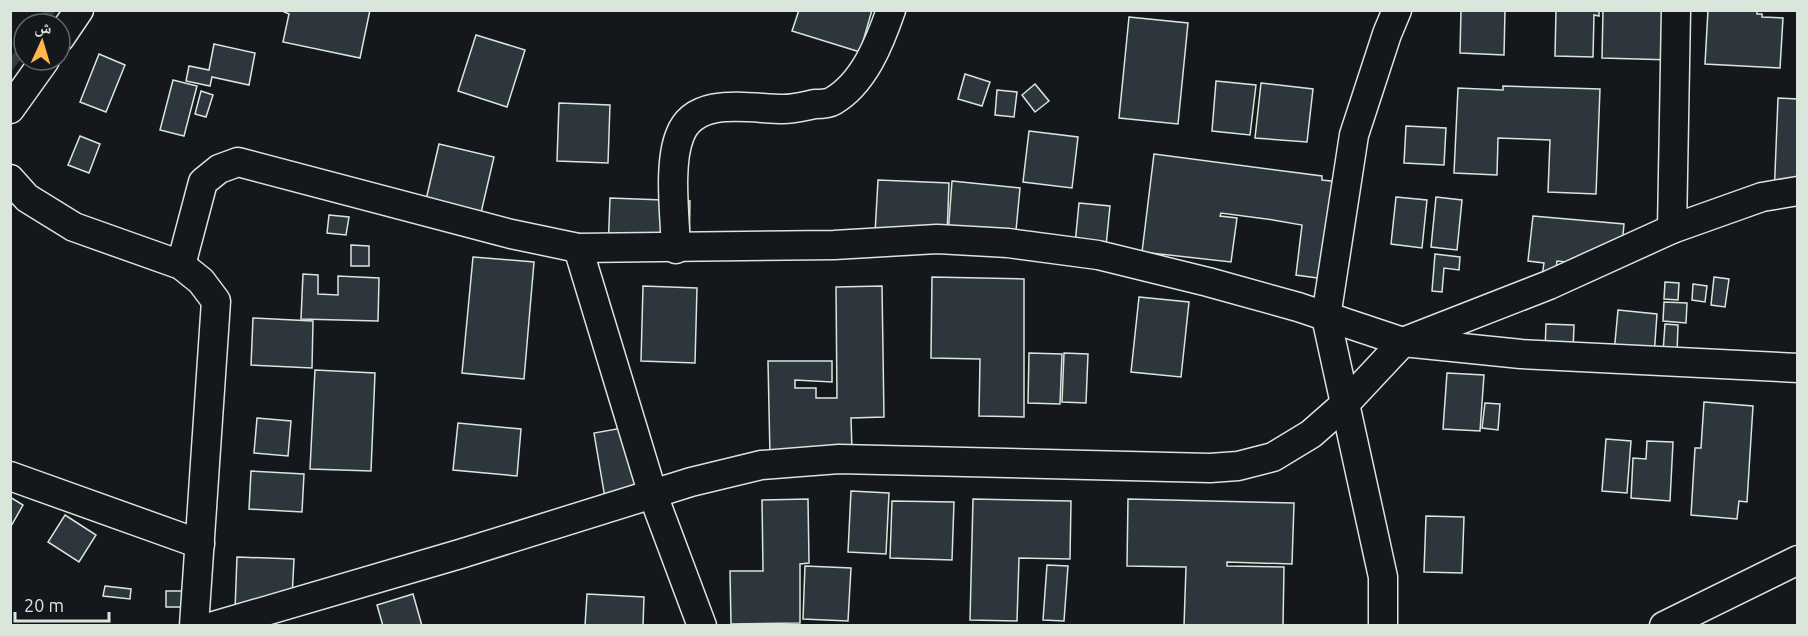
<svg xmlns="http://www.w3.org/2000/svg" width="1808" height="636" font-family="Ubuntu,'Noto Naskh Arabic',sans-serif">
  <rect width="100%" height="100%" fill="#14181c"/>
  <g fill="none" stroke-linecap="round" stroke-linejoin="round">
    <g stroke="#363b3e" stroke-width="9">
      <polyline points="41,24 51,10"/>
      <polyline points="10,66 24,47"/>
    </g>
  </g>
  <g fill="#2c363c" stroke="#d8e6dc" stroke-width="1.5">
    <polygon points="280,10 370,10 360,58 283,42 289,14"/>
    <polygon points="799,10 872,10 860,52 792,31"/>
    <polygon points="1461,10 1505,10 1504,55 1460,53"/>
    <polygon points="1556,10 1599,10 1599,16 1594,15 1593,57 1555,56"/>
    <polygon points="1603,10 1674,10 1672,60 1602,58"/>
    <polygon points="1708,10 1757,10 1757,14 1762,14 1762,17 1783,18 1780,68 1705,64"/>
    <polygon points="1129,17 1188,23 1178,124 1119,118"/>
    <polygon points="476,35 525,50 507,107 458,91"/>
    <polygon points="214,44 255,53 249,85 212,77 210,86 186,81 189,66 209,70"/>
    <polygon points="99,54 125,65 106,112 80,102"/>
    <polygon points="965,74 990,82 982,106 958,99"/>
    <polygon points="173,80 197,86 184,136 160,130"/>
    <polygon points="1216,81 1256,85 1250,135 1212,131"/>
    <polygon points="1261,83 1313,89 1307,142 1255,138"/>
    <polygon points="1035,84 1049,101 1035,112 1022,95"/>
    <polygon points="1503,86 1600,89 1596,194 1548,192 1550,140 1498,138 1497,175 1454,173 1458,88 1503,90"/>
    <polygon points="997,90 1017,92 1014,117 995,115"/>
    <polygon points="201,91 213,95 206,117 195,114"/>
    <polygon points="1778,98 1798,99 1798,199 1774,198"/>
    <polygon points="559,103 610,105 608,163 557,161"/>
    <polygon points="1406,126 1446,128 1444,165 1404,163"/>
    <polygon points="1029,131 1078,137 1072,188 1023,182"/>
    <polygon points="80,136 100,144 89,173 68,165"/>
    <polygon points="439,144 494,157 480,217 425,204"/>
    <polygon points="1154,154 1322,176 1322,180 1350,183 1339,281 1296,275 1302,225 1273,220 1221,213 1220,216 1237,218 1231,262 1142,252"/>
    <polygon points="878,180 949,183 947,236 875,233"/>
    <polygon points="952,181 1020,188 1015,241 948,235"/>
    <polygon points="1396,197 1427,200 1422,248 1391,244"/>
    <polygon points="1436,197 1462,200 1457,250 1431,247"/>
    <polygon points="610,198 690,201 689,253 608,251"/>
    <polygon points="1079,203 1110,206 1106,246 1075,244"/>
    <polygon points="329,215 349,217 346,235 327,233"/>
    <polygon points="1533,216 1624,224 1620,267 1557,261 1555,277 1542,276 1544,263 1528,261"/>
    <polygon points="351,245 369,246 369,266 351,266"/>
    <polygon points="1435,254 1460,257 1459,270 1444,268 1442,292 1432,291"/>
    <polygon points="473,257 534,262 524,379 462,373"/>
    <polygon points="303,274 318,275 318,294 338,295 338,276 379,278 378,321 301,319"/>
    <polygon points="932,277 1024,279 1024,417 979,416 980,359 931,358"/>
    <polygon points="1714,277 1729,279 1725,307 1711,305"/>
    <polygon points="1665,282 1679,283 1678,300 1664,299"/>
    <polygon points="1693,284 1707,286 1705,302 1692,300"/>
    <polygon points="643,286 697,288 695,363 641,361"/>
    <polygon points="882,286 884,417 851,418 852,451 770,456 768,361 832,361 832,382 795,380 795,388 816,388 816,398 837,398 836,287"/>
    <polygon points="1139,297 1189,302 1181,377 1131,372"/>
    <polygon points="1664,302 1687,303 1686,323 1663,321"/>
    <polygon points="1618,310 1657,314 1654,356 1614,353"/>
    <polygon points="253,318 313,321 312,368 251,365"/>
    <polygon points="1546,324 1574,325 1573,351 1545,350"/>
    <polygon points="1665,324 1678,325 1677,353 1663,352"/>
    <polygon points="1029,353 1062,354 1060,404 1028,403"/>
    <polygon points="1064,353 1088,354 1086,403 1062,402"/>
    <polygon points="315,370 375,373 371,471 310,469"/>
    <polygon points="1447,373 1484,375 1480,431 1443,429"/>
    <polygon points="1704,402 1753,406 1747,502 1739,501 1737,519 1691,515 1695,448 1701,448"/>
    <polygon points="1485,403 1500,404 1498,430 1482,428"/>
    <polygon points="257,418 291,421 288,456 254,453"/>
    <polygon points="458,423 521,429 517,476 453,470"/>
    <polygon points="639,425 651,496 606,504 594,433"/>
    <polygon points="1606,439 1631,441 1627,493 1602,491"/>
    <polygon points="1647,441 1673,442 1670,501 1631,498 1633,458 1646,459"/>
    <polygon points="251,471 304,474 302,512 249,509"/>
    <polygon points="851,491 889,493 886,554 848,552"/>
    <polygon points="10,497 23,505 10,528"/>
    <polygon points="808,499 809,563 800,564 800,623 731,624 730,571 763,571 762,500"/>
    <polygon points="973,499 1071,501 1070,559 1019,558 1017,621 970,620"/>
    <polygon points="1128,499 1294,503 1292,564 1227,562 1227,566 1284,567 1283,626 1184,626 1186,567 1127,566"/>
    <polygon points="892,501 954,502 952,560 890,558"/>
    <polygon points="65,515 96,535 79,562 48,542"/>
    <polygon points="1426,516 1464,517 1462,573 1424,572"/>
    <polygon points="237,557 294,559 292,598 235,610"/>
    <polygon points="1047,565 1068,566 1064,621 1043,620"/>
    <polygon points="805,566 851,568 848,621 803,619"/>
    <polygon points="105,586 131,589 130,599 103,596"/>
    <rect x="166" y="591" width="18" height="16"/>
    <polygon points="413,594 422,626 383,626 377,605"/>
    <polygon points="587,594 644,597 643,626 585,626"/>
  </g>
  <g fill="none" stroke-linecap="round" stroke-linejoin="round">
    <defs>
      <g id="street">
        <polyline points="60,38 79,10"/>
        <polyline points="10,109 45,60"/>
        <polyline points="10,179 27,198 74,227 181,265 201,281 216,301 194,626"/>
        <polyline points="1672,229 1676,10"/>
        <polyline points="578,248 653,495 702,626"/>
        <path d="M676 249C675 217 668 164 680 135 695 95 751 109 783 109 794 109 805 106 815 104 820 104 828 104 833 101 864 83 880 42 891 10"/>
        <polyline points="181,265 203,182 219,169 238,162 511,234 578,248 834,245 937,239 1008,243 1098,255 1208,282 1298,307 1403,342 1521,354 1798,368"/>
        <polyline points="10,476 200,544"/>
        <polyline points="214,626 460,554 691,482 761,465 839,459 1210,468 1238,466 1273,457 1311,434 1344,405 1403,342 1549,285 1672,229 1762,197 1798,191"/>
        <polyline points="1383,626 1383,577 1326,317 1354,135 1387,34 1397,10"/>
        <polyline points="1664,626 1798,560"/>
      </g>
    </defs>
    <use href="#street" stroke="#d8e6dc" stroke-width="31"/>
    <use href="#street" stroke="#14181c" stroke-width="28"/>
  </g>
  <rect width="1808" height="636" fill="none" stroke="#d8e6dc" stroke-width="24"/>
  <g transform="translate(42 42) rotate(4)"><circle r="28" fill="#14181c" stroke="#626a69" stroke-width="1.5"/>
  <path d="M0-4.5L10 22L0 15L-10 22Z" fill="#ffb74d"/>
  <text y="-9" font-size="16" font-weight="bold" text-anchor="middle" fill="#d8e6dc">ش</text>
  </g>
  <path d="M15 612v9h94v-9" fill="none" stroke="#d8e6dc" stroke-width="3"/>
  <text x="24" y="612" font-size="18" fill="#d8e6dc" stroke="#14181c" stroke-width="4.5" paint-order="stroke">20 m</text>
</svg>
